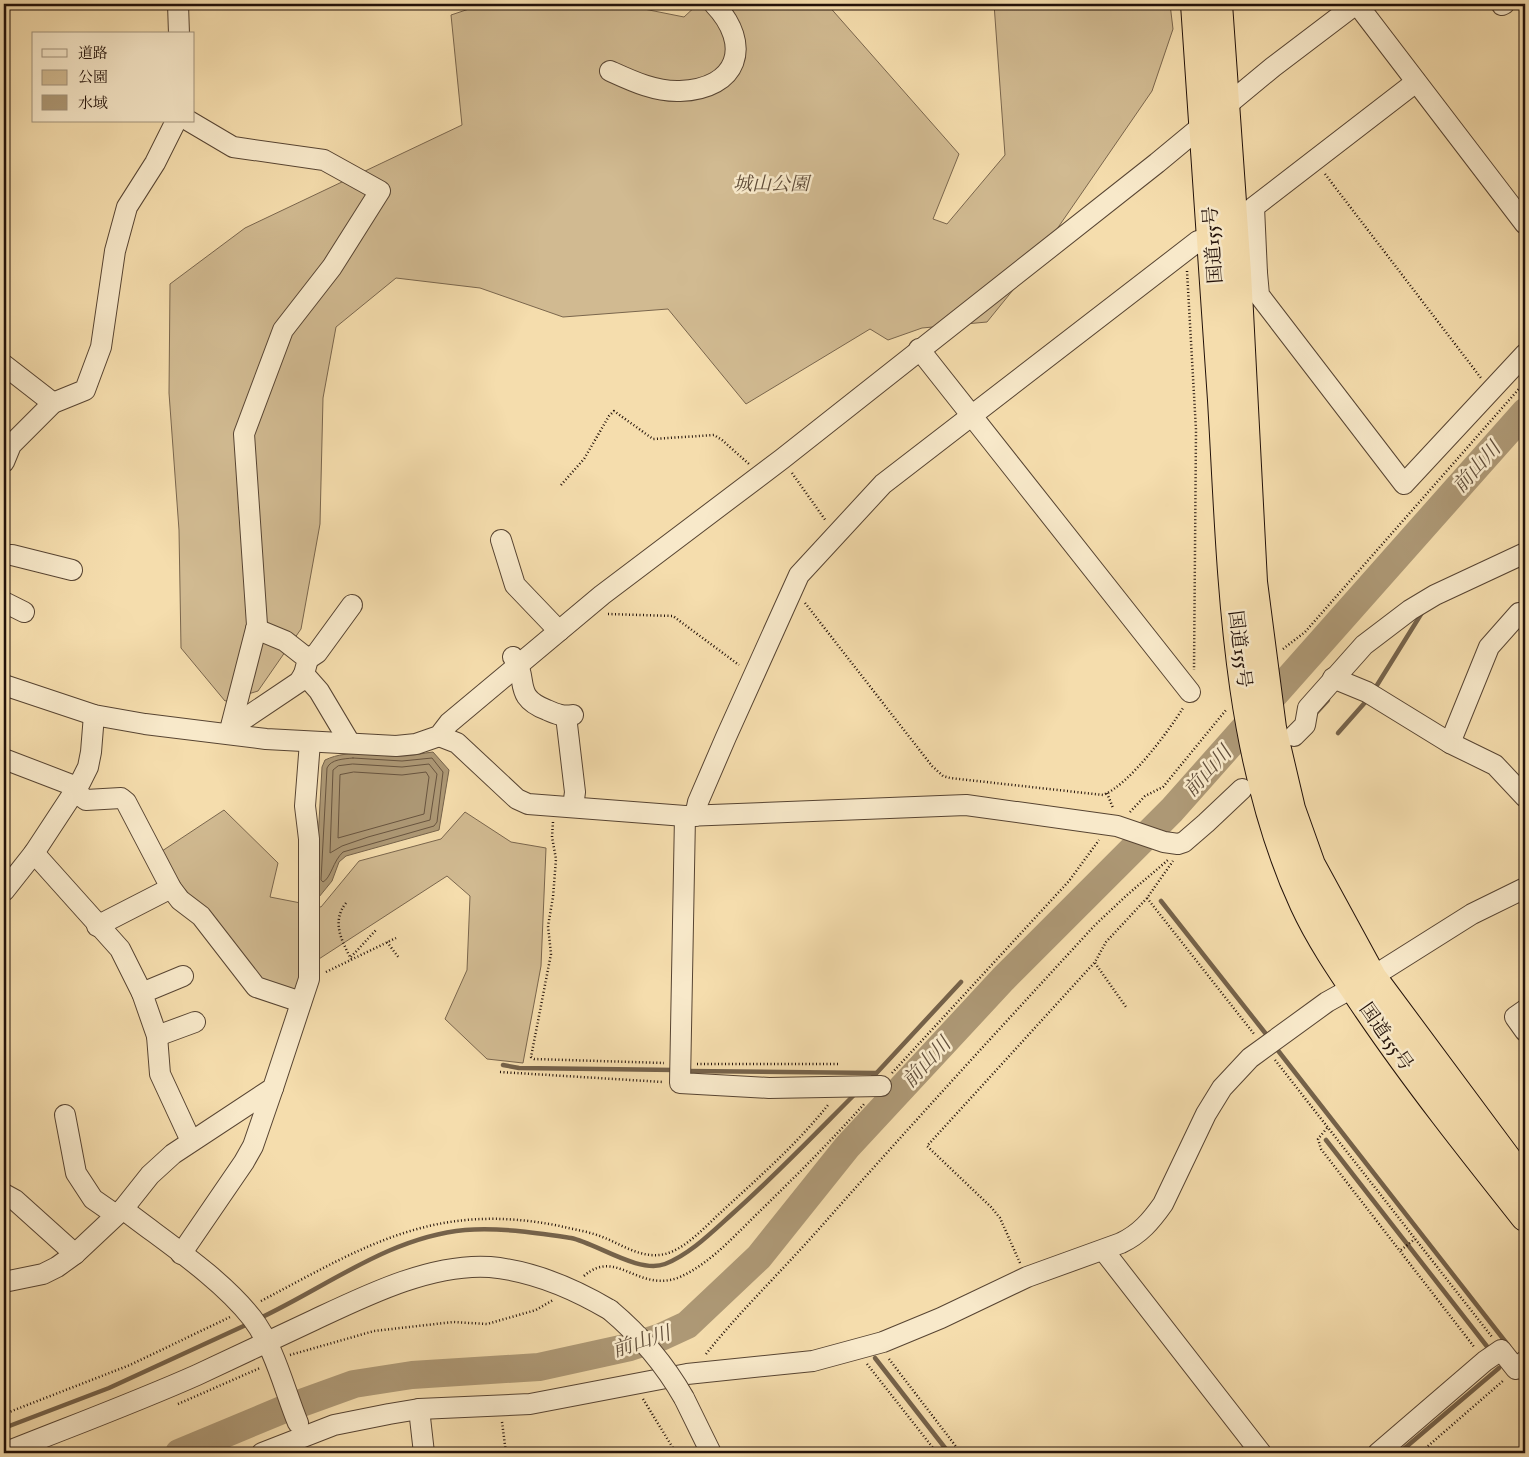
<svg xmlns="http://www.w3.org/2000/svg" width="1529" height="1457" font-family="'IM FELL English','Noto Serif JP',serif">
  <rect width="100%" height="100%" fill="#f5ddad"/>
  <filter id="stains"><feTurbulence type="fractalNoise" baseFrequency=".004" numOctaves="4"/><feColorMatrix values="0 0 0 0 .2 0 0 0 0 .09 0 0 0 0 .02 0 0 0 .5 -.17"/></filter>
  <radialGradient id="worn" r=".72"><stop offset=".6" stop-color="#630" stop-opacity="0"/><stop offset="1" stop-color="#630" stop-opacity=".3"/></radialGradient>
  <g fill="#d1ba91" stroke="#7a664d">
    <polygon points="484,4 619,4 684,17 698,4 827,4 959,154 933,219 947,224 1005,155 994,4 1170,4 1173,29 1152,91 1026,274 987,322 922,328 888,340 870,329 746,404 668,309 563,317 480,288 396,278 336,327 323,398 320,524 301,629 258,691 225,701 181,648 179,530 169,393 170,284 245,228 462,125 451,15"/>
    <polygon points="224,810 278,863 270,897 321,907 359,861 441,839 465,812 511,842 546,848 541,966 523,1063 487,1059 445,1019 467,970 470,896 447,876 305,968 296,993 263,982 156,855"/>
  </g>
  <path fill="#ad9875" stroke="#75624a" d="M433 752 449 770 439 830 346 856 339 862 332 881 319 897 315 895 322 767 325 760C350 748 376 757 402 756 412 756 423 753 433 752Z"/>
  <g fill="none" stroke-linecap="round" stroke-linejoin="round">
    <g stroke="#68543f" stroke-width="1">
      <path d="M353 758 402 761 432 758 443 772 437 822 434 826 343 852C333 861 331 878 323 882L321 880 327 768C331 759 344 759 353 758Z"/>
      <polygon points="353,764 402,767 429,764 437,774 430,820 368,837 342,846 330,853 333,770 338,766"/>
      <polygon points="354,772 402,775 426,772 429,777 424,814 338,838 340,775"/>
    </g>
    <g stroke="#75624a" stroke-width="4.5">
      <polyline points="1374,690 1423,611"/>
      <polyline points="1317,712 1328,700"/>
      <polyline points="1338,733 1369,698"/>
      <polyline points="1161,901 1266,1034"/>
      <polyline points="1276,1048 1508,1345"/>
      <polyline points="503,1065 519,1068 676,1070"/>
      <polyline points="687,1071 876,1073"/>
      <polyline points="871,1079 961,982"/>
      <polyline points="1326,1140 1489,1349"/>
      <path d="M258 1319C325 1288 389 1237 465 1230 499 1227 537 1233 571 1238 596 1243 639 1274 665 1264 690 1254 711 1233 731 1215 775 1176 815 1134 856 1093"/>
      <polyline points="875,1358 949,1453"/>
      <polyline points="4,1428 109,1388 248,1324"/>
      <polyline points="1399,1453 1499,1368"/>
    </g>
    <polyline stroke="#ad9875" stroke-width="28" points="179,1453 282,1410 354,1384 412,1375 539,1367 630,1347 661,1337 687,1325 759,1257 847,1147 1003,979 1172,810 1525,412"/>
    <defs>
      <g id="minor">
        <polyline points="178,4 179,34"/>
        <polyline points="1357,4 1525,224"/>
        <polyline points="1502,5 1504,4"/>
        <path d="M610 71C632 81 655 92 680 91 738 89 753 45 714 4"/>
        <polyline points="189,121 233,147 324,160 380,191 332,267 283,330 244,434 257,625 229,734"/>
        <polyline points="1244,273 1257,273 1254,207 1416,82"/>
        <polyline points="1257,273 1259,295 1404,484 1525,354"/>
        <polyline points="919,349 1190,692"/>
        <polyline points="4,365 53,403"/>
        <polyline points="4,462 11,445 53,403 85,390 101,347 115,251 127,207 155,163 176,121"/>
        <polyline points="501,540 515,585 559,631"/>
        <polyline points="4,555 12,555 72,570"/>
        <polyline points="4,602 24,612"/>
        <polyline points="256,629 285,641 308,659 304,674"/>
        <path d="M513 657C530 679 511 696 547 710 556 714 563 717 573 715"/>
        <polyline points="308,659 317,653 352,605"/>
        <polyline points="1333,678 1367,692 1450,743 1495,765 1525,797"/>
        <polyline points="4,685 94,715 145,724 266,739 396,746 416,744 439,736 449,723 602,595 782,459 1157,163 1273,67 1356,4"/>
        <polyline points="566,716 575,792 573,807"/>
        <polyline points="232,724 238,723 299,682 304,674 319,691 350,743"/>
        <polyline points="439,736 457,743 517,799 528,804 685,816 966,805 1117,826 1164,842 1178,844 1184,842 1206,823 1242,789"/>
        <polyline points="1294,736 1305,725 1308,708 1364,645 1410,610 1435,595 1525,553"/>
        <polyline points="1450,743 1489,647 1519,613"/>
        <polyline points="4,759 77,787"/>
        <polyline points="74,791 86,800 121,798 126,802 171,888 180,900 201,916 256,987 301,1002"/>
        <polyline points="685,816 680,1083 769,1088 881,1086"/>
        <polyline points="695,816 698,802 726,737 799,575 883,484 1198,241 1212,238"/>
        <polyline points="34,853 120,949 142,993"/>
        <polyline points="4,891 34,853 80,783 88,767 91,752 94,715"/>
        <polyline points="97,926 171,888"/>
        <polyline points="183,976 142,993 157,1036 160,1074 191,1141"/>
        <polyline points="1525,1010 1515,1017 1525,1031"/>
        <polyline points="157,1036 195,1022"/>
        <polyline points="65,1115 76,1173 93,1199 116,1215"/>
        <polyline points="4,1194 15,1200 75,1254"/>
        <path d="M123 1209C164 1241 220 1277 252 1318 275 1348 284 1389 298 1423"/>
        <polyline points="1104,1251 1261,1453"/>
        <polyline points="181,1254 244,1162 253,1146 273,1088"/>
        <polyline points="4,1282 43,1274 57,1267 75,1254 123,1209 150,1175 173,1154 273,1088 309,979 309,839 305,806 310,742"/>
        <polyline points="684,1398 711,1453"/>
        <polyline points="419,1409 424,1453"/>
        <path d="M4 1453C69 1427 134 1403 197 1375 236 1357 275 1338 314 1320 365 1296 431 1263 490 1267 533 1271 573 1288 610 1310"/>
        <path d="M262 1453 334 1425 389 1414 419 1409 530 1404 687 1374 813 1361 883 1342 941 1318 1027 1277 1121 1243C1140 1234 1151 1221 1163 1204L1206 1114 1222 1088 1250 1058 1327 1002 1372 977 1472 914 1525 888"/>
        <polyline points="1378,1453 1485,1361 1501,1350 1516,1369 1525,1361"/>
      </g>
      <g id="highway">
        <path d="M1195 4C1203 136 1214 268 1222 400 1232 566 1233 750 1304 904 1321 941 1345 975 1368 1009 1417 1081 1471 1149 1525 1217"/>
        <polyline points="1218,4 1237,273 1253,582 1272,728 1291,809 1311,865 1372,977 1525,1183"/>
      </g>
    </defs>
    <use href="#minor" stroke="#574432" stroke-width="22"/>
    <use href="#highway" stroke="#221109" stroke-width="30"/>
    <g stroke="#221109" stroke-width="2.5" stroke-dasharray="1 2.5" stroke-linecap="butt">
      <polyline points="1325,174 1481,378"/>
      <polyline points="1187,271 1196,430 1194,670"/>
      <polyline points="792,473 826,521"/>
      <polyline points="561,485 584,459 609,416 614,411 653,439 714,435 722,440 749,464"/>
      <path d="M805 603 932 766 943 776 950 778 1103 795C1129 785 1168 732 1183 708"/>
      <polyline points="608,614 673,616 739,665"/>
      <polyline points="1283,649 1305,632 1525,382"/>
      <polyline points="1107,793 1113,808"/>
      <polyline points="1130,812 1145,796 1163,787 1226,710"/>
      <polyline points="553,822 552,837 556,859 553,897 548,926 551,954 531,1057 534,1059 664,1063"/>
      <polyline points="1147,898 1254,1034"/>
      <path d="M346 903C331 922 342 941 351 959"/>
      <polyline points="387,942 399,958"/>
      <polyline points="351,957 376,930"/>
      <polyline points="1095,963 1126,1007"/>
      <polyline points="326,972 396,938"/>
      <polyline points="1275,1060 1492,1337"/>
      <polyline points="697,1064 840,1064"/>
      <polyline points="500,1072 663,1082"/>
      <polyline points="892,1073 1069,881 1099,840"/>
      <polyline points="1327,1128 1318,1139 1321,1149 1475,1348"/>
      <polyline points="1401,1250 1415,1239"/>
      <polyline points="1020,1263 1000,1218 991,1207 927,1146 1095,962 1106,942 1147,898 1173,861"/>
      <path d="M584 1276C617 1247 638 1294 680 1277 711 1263 735 1235 759 1212 795 1177 831 1141 865 1103"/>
      <path d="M261 1301C367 1245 435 1201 560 1226 572 1229 585 1231 597 1235 619 1242 640 1260 665 1254 685 1249 704 1228 719 1214 757 1179 796 1145 828 1105"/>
      <path d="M706 1354C740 1311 781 1272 818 1230 909 1127 1002 1026 1095 925L1127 895 1168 860"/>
      <polyline points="290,1355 374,1331 453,1322 487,1324 536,1310 553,1300"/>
      <polyline points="889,1359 961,1453"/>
      <polyline points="867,1364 937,1453"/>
      <polyline points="643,1399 676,1453"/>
      <polyline points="178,1404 260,1368"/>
      <polyline points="4,1414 130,1365 230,1317"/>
      <polyline points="502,1422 506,1453"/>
      <polyline points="235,1453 245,1448"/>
      <polyline points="1420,1453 1504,1380"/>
    </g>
    <use href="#minor" stroke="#f8e9ca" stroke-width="20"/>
    <use href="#highway" stroke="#f5ddad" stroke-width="28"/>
    <defs>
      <path id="minor-bridge" d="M610 1310C641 1336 664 1363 684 1398"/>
    </defs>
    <use href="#minor-bridge" stroke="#574432" stroke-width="22" stroke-linecap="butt"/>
    <use href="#minor-bridge" stroke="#f8e9ca" stroke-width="20"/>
  </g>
  <g text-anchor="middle" stroke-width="5" stroke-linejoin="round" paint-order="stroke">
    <g font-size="19" font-style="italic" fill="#5f4c39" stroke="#f8e9ca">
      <text x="771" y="190">城山公園</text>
    </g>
    <g font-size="19" fill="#221109" stroke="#f8e9ca">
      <text transform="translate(1212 245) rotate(-94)" y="7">国道155号</text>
      <text transform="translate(1241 649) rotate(83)" y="7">国道155号</text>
      <text transform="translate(1387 1036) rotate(55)" y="7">国道155号</text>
    </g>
    <g font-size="20" font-style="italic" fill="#614e3a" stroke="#f8e9ca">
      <text transform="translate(1476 467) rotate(-48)" y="7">前山川</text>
      <text transform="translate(1207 771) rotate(-48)" y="7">前山川</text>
      <text transform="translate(926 1062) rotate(-47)" y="7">前山川</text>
      <text transform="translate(641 1341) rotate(-18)" y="7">前山川</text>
    </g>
  </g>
  <rect width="1529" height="1457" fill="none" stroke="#f5ddad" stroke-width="20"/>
  <rect x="5" y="5" width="1519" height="1447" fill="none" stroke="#221109" stroke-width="2.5"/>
  <rect x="10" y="10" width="1509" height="1437" fill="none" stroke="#221109"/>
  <rect x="32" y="32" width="162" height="90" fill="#f8e9ca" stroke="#a2937d"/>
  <rect x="42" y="49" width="25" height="8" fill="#f8e9ca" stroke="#a2937d"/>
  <text x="78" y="58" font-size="15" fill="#221109">道路</text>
  <rect x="42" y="70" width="25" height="15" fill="#d1ba91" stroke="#a2937d"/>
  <text x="78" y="82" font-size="15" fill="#221109">公園</text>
  <rect x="42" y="95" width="25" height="15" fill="#ad9875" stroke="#a2937d"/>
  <text x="78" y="108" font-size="15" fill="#221109">水域</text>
  <rect width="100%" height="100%" filter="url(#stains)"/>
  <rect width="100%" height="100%" fill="url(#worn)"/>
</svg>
